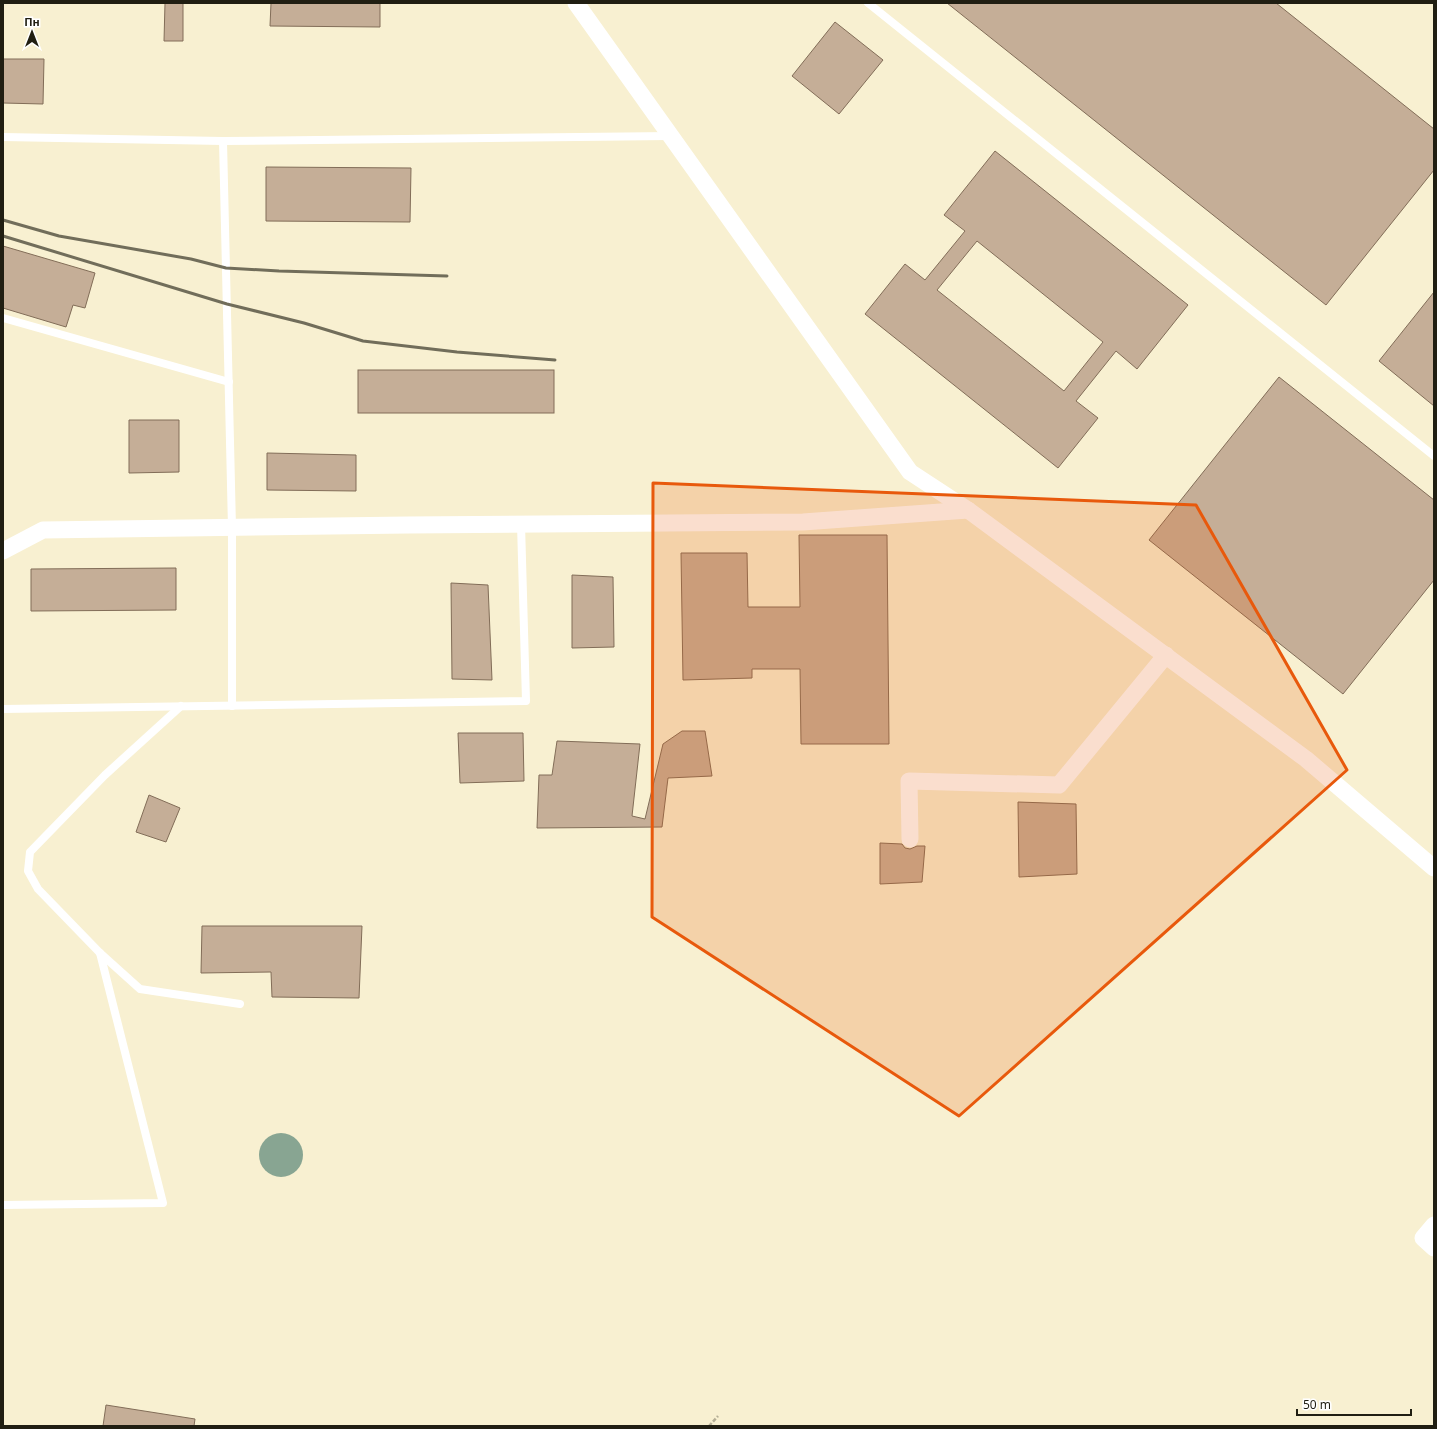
<svg xmlns="http://www.w3.org/2000/svg" width="1437" height="1429" font-family="'Noto Sans',sans-serif">
  <rect width="100%" height="100%" fill="#f8f0d1"/>
  <circle fill="#88a592" cx="281" cy="1155" r="22"/>
  <g fill="#c5ae97" stroke="#826d58" fill-rule="evenodd">
    <polygon points="165,3 183,3 183,41 164,41"/>
    <polygon points="271,3 380,3 380,27 270,26"/>
    <polygon points="947,3 1276,3 1434,129 1434,170 1326,305"/>
    <polygon points="835,22 883,60 839,114 792,76"/>
    <polygon points="3,59 44,59 43,104 3,103"/>
    <path d="M995 151 1188 305 1137 369 1116 351 1076 401 1098 418 1058 468 865 314 905 264 925 280 965 231 944 215ZM977 241 1103 342 1064 391 937 290Z"/>
    <polygon points="266,167 411,168 410,222 266,221"/>
    <polygon points="3,246 95,273 85,308 73,305 66,327 3,308"/>
    <polygon points="1434,292 1434,406 1379,361"/>
    <rect x="358" y="370" width="196" height="43"/>
    <polygon points="1279,377 1434,500 1434,580 1343,694 1149,540"/>
    <polygon points="129,420 179,420 179,472 129,473"/>
    <polygon points="267,453 356,455 356,491 267,490"/>
    <polygon points="799,535 887,535 889,744 801,744 800,669 752,669 752,678 683,680 681,553 747,553 748,607 800,607"/>
    <polygon points="176,568 176,610 31,611 31,569"/>
    <polygon points="572,575 613,577 614,647 572,648"/>
    <polygon points="451,583 488,585 492,680 452,679"/>
    <polygon points="682,731 705,731 712,776 668,778 662,827 537,828 539,775 552,775 557,741 640,744 632,816 645,819 663,744"/>
    <polygon points="458,733 523,733 524,781 460,783"/>
    <polygon points="149,795 180,808 166,842 136,832"/>
    <polygon points="1018,802 1076,804 1077,874 1019,877"/>
    <polygon points="880,843 902,844 905,848 910,849 917,846 925,846 922,882 880,884"/>
    <polygon points="202,926 362,926 359,998 272,997 271,972 201,973"/>
    <polygon points="106,1405 195,1419 194,1426 103,1426"/>
  </g>
  <g fill="none" stroke-linecap="round" stroke-linejoin="round">
    <polyline stroke="#b4ae95" stroke-width="2.5" stroke-dasharray="4 2" stroke-linecap="butt" points="709,1426 718,1416"/>
    <g stroke="#fff" stroke-width="8">
      <polyline points="868,3 1434,456"/>
      <polyline points="3,137 223,141"/>
      <polyline points="3,318 229,382"/>
      <polyline points="181,706 105,775 30,852 28,871 38,889 100,953 140,989 240,1004"/>
      <polyline points="232,706 232,528 223,141 671,136"/>
      <polyline points="3,709 526,701 521,524"/>
      <polyline points="3,1205 163,1203 100,953"/>
    </g>
    <g stroke="#fff" stroke-width="17">
      <polyline points="576,3 910,472 968,510 1306,759 1434,868"/>
      <polyline points="3,551 43,530 408,525 803,522 968,510"/>
      <polyline points="910,839 909,781 1059,785 1166,655"/>
      <polyline points="1434,1225 1423,1238 1434,1248"/>
    </g>
    <g stroke="#716d5a" stroke-width="3">
      <polyline points="3,220 59,236 191,259 226,268 279,271 447,276"/>
      <polyline points="3,236 227,304 304,323 363,341 457,352 555,360"/>
    </g>
  </g>
  <path fill="#e8590c" fill-opacity="0.2" stroke="#e8590c" stroke-width="3" stroke-linejoin="round" d="M653 483 1196 505 1347 770 959 1116 652 917Z"/>
  <rect width="1437" height="1429" fill="none" stroke="#201e12" stroke-width="8"/>
  <g transform="translate(32 32)" stroke="#ffffff" stroke-width="3" paint-order="stroke">
  <path d="M0-3L7 15L0 10L-7 15Z" fill="#201e12"/>
  <text y="-6" font-size="11" font-weight="bold" text-anchor="middle" fill="#201e12">Пн</text>
  </g>
  <path d="M1297 1409v6h114v-6" fill="none" stroke="#201e12" stroke-width="2"/>
  <text x="1303" y="1409" font-size="12" fill="#201e12" stroke="#ffffff" stroke-width="3" paint-order="stroke">50 m</text>
</svg>
